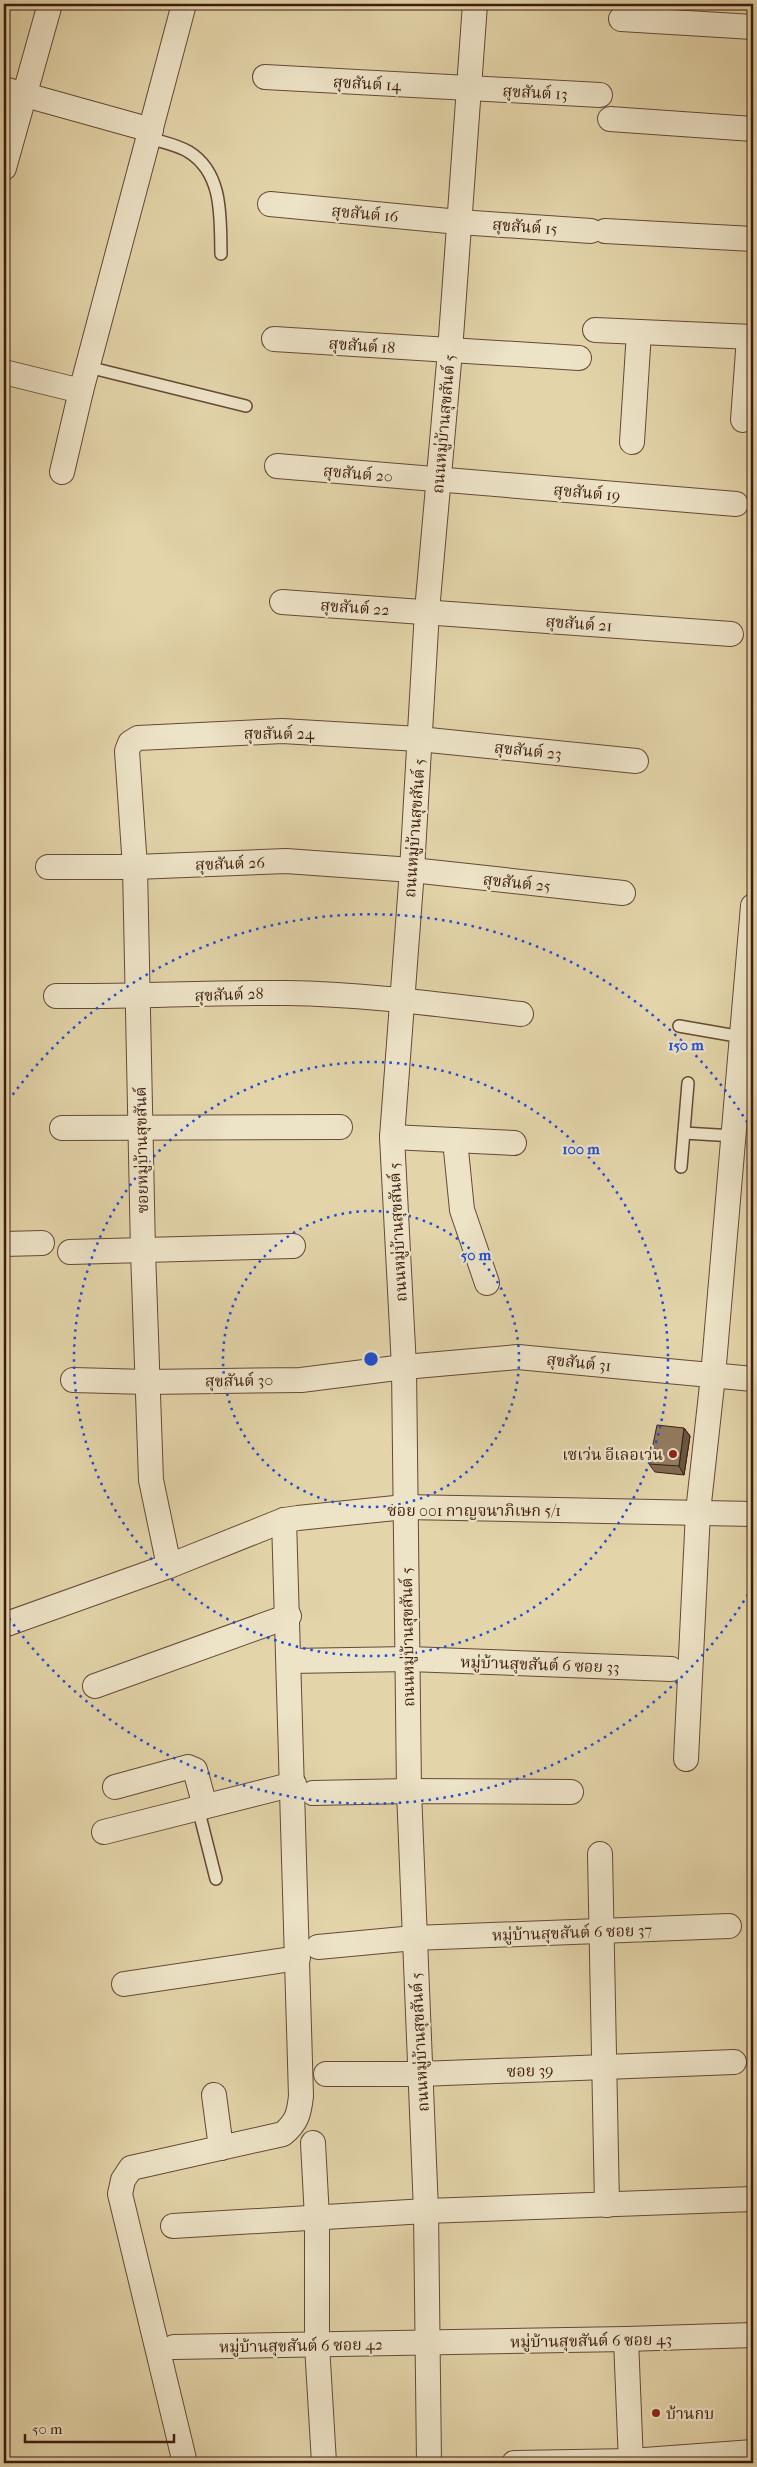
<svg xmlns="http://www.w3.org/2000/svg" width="757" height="2467" font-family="'IM FELL French Canon','Noto Serif Thai',serif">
  <rect width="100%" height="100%" fill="#e3d4a9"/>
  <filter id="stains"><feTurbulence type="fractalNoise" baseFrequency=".004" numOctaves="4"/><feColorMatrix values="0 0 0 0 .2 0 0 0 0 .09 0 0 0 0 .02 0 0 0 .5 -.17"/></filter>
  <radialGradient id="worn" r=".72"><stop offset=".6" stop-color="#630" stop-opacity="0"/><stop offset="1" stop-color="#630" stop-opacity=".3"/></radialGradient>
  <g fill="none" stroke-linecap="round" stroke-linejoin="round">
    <defs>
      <g id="lane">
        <path d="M149 138C162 142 178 145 189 152 224 174 220 219 221 254"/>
        <polyline points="88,367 246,406"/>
        <polyline points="679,1026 742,1037"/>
        <polyline points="684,1133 734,1136"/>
        <polyline points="681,1167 688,1083"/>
        <polyline points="198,1808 216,1879"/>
      </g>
      <g id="street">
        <polyline points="621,19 753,27"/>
        <polyline points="265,77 600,95"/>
        <polyline points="4,89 151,130"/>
        <polyline points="610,119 753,129"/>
        <polyline points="4,168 50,4"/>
        <polyline points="270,204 459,222 591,231"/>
        <polyline points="605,231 753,239"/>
        <polyline points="595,330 753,337"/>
        <polyline points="274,339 579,358"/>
        <polyline points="4,372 81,391"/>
        <polyline points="743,420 749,337"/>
        <polyline points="632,442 639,332"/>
        <polyline points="277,466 736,504"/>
        <polyline points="62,472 81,391 184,4"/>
        <polyline points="282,602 731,634"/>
        <polyline points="48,867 135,867 286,861 412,870 623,893"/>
        <path d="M56 996C133 997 210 992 287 993 365 994 443 1005 521 1014"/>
        <polyline points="62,1128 340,1127"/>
        <polyline points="392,1137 514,1143"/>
        <polyline points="455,1140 462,1210 487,1283"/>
        <polyline points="4,1244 42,1243"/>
        <polyline points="70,1252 293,1246"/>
        <polyline points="73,1380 147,1382 301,1380 404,1367 518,1357 753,1379"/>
        <polyline points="169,1566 151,1480 143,1251 135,867 127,751 130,743 138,738 282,731 419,739 636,761"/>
        <polyline points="4,1625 169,1566 284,1520 298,1518 405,1507 753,1514"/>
        <polyline points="290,1661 409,1659 671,1669"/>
        <polyline points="95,1686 289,1616"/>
        <polyline points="686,1759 698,1512 713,1376 753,906"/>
        <polyline points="115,1787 188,1767 195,1770 205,1806"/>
        <polyline points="313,1793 409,1791 571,1792"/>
        <polyline points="104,1832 294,1784"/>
        <polyline points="600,1854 607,2205"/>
        <polyline points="318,1947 414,1938 729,1926"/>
        <polyline points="124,1984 298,1958"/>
        <polyline points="326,2074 420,2074 734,2062"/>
        <polyline points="214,2095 221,2148"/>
        <polyline points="313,2143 317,2218 317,2345 324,2463"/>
        <polyline points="173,2226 426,2211 753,2199"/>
        <polyline points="626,2339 631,2463"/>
        <polyline points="174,2347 626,2339 753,2335"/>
        <path d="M185 2463 120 2194 123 2180 131 2168 283 2134C297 2122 299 2114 301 2096L284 1520"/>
        <polyline points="429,2463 426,2211 409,1791 404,1367 392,1137 412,870 427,611 450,351 475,4"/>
        <polyline points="514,2463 631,2461 753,2452"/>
      </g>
    </defs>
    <use href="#lane" stroke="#664936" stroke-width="14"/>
    <use href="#street" stroke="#664936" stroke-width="26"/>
    <use href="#lane" stroke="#ede3c7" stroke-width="11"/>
    <use href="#street" stroke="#ede3c7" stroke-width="24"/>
  </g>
  <polygon fill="#7e6a52" stroke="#3d1b0f" points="684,1428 690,1436 684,1475 655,1472 649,1464"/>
  <polygon fill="#675642" stroke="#3d1b0f" points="684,1428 690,1436 684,1475 679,1466"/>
  <polygon fill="#937b5f" stroke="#3d1b0f" points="657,1425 684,1428 679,1466 649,1464"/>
  <g fill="none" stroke="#1d4ed8" stroke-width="2.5" stroke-dasharray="2.5 5">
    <circle cx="371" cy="1359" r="148"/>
    <circle cx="371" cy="1359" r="297"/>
    <path d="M752 1588A445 445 0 0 1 4 1611M4 1107A445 445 0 0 1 752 1130"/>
  </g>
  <g fill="#8f2418" stroke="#ede3c7" stroke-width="2">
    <circle cx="673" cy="1454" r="5"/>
    <circle cx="656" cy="2413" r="5"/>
  </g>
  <g text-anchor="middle" stroke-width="4.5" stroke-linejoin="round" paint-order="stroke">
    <g font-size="16" fill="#3d1b0f" stroke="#ede3c7">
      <text transform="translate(367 83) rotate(3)" y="6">สุขสันต์ 14</text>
      <text transform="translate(535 92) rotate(3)" y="6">สุขสันต์ 13</text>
      <text transform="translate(365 213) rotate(5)" y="6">สุขสันต์ 16</text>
      <text transform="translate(525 226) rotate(4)" y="6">สุขสันต์ 15</text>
      <text transform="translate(362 345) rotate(4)" y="6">สุขสันต์ 18</text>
      <text transform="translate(443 424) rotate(-85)" y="6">ถนนหมู่บ้านสุขสันต์ 5</text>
      <text transform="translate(358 473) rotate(5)" y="6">สุขสันต์ 20</text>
      <text transform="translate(587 492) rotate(5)" y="6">สุขสันต์ 19</text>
      <text transform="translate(355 607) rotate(4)" y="6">สุขสันต์ 22</text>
      <text transform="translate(579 623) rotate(4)" y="6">สุขสันต์ 21</text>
      <text x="279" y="739">สุขสันต์ 24</text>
      <text transform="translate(528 750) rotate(6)" y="6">สุขสันต์ 23</text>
      <text transform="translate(414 828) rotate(-86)" y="6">ถนนหมู่บ้านสุขสันต์ 5</text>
      <text transform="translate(230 863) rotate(-2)" y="6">สุขสันต์ 26</text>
      <text transform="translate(517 882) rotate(6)" y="6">สุขสันต์ 25</text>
      <text transform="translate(229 994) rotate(-2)" y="6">สุขสันต์ 28</text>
      <text transform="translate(141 1150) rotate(-91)" y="6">ซอยหมู่บ้านสุขสันต์</text>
      <text transform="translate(397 1232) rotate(-93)" y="6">ถนนหมู่บ้านสุขสันต์ 5</text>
      <text transform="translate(579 1362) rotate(6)" y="6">สุขสันต์ 31</text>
      <text transform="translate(239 1380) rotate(-1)" y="6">สุขสันต์ 30</text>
      <text x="474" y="1516">ซอย 001 กาญจนาภิเษก 5/1</text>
      <text transform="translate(407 1637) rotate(-91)" y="6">ถนนหมู่บ้านสุขสันต์ 5</text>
      <text transform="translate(540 1664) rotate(2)" y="6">หมู่บ้านสุขสันต์ 6 ซอย 33</text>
      <text transform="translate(572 1932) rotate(-2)" y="6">หมู่บ้านสุขสันต์ 6 ซอย 37</text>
      <text transform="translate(419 2042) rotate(-93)" y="6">ถนนหมู่บ้านสุขสันต์ 5</text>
      <text transform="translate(530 2070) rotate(-2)" y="6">ซอย 39</text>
      <text transform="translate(591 2340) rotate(-1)" y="6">หมู่บ้านสุขสันต์ 6 ซอย 43</text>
      <text transform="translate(301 2345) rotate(-1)" y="6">หมู่บ้านสุขสันต์ 6 ซอย 42</text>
    </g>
    <g font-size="16" fill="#3d1b0f" stroke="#ede3c7" text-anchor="end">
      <text x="663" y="1460">เซเว่น อีเลอเว่น</text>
      <text x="666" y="2419" text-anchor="start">บ้านกบ</text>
    </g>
  </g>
  <circle cx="371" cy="1359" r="8" fill="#1d4ed8" stroke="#ede3c7" stroke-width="2.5"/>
  <g font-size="15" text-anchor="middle" font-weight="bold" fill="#1d4ed8" stroke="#ede3c7" stroke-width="4.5" stroke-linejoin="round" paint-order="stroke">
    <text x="686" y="1050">150 m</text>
    <text x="581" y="1154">100 m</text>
    <text x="476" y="1260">50 m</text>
  </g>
  <rect width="757" height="2467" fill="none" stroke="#e3d4a9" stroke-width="20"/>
  <rect x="5" y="5" width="747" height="2457" fill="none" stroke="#3d1b0f" stroke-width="2.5"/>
  <rect x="10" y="10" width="737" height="2447" fill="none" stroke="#3d1b0f"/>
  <path d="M25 2434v8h149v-8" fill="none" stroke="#3d1b0f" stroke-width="2.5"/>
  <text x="32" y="2434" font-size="15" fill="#3d1b0f" stroke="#ede3c7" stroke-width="4" paint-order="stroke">50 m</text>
  <rect width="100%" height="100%" filter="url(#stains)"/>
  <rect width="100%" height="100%" fill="url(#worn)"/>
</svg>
